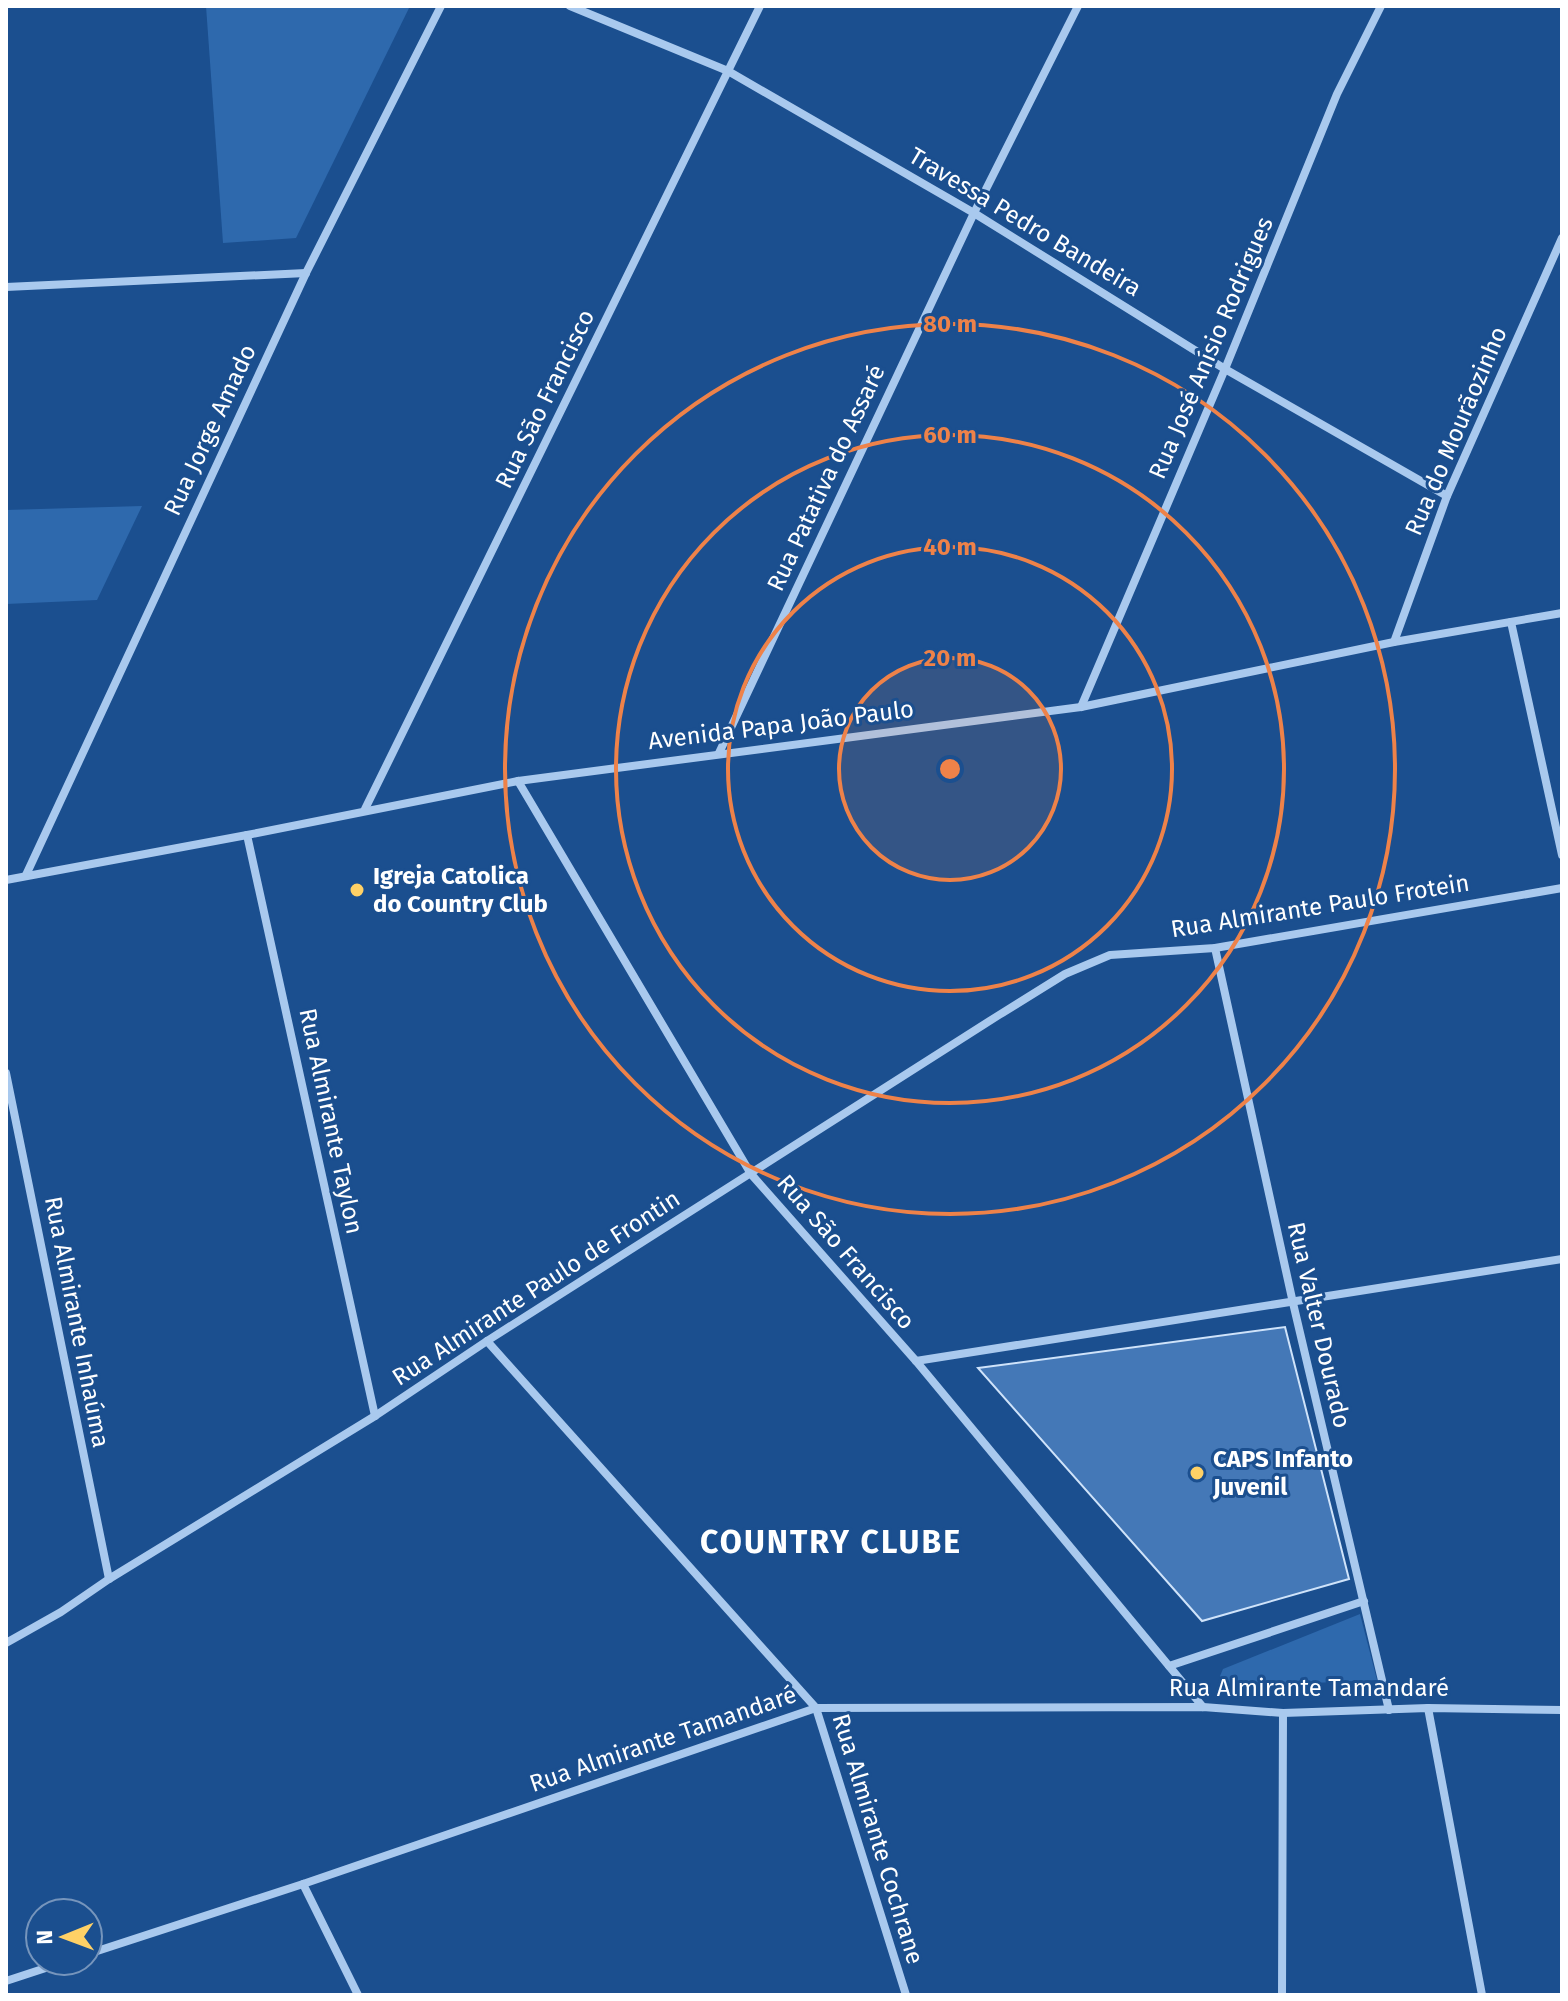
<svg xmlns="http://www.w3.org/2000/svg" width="1568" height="2001" font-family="'Fira Sans',sans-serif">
  <rect width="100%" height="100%" fill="#1b4f8f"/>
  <g fill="#2e69ad">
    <polygon points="206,6 410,6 296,238 223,243"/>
    <polygon points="142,506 97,600 6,604 6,510"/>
    <polygon points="1360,1614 1377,1680 1224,1687 1220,1676 1223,1669"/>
  </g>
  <polygon fill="#4478b7" stroke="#cfe3fa" stroke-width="2" points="1285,1327 1349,1579 1202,1621 978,1368"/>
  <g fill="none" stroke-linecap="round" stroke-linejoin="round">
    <g stroke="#a9c9ee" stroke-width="8">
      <polyline points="570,6 728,71 974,213 1225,369 1447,496"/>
      <polyline points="6,287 306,273"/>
      <polyline points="1511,622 1562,855"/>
      <polyline points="1394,642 1447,496 1562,238"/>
      <polyline points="1081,707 1225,369 1337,94 1381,6"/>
      <polyline points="719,753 974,213 1078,6"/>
      <polyline points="518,781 751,1174 916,1361 1203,1707"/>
      <polyline points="365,809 760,6"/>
      <polyline points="247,835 375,1416"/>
      <polyline points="26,875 306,273 441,6"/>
      <polyline points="6,880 247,835 518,781 1081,707 1394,642 1562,613"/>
      <polyline points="1215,948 1293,1303 1389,1710"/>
      <polyline points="6,1073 109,1579"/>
      <polyline points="487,1341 816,1708 906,1995"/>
      <polyline points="916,1361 1562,1259"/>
      <polyline points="6,1643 61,1612 109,1579 375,1416 487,1341 999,1015 1065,974 1110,955 1215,948 1562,888"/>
      <polyline points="1169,1666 1364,1601"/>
      <polyline points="1428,1708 1482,1995"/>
      <polyline points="303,1884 358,1995"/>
      <polyline points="88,1954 303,1884 816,1708 1203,1707 1283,1713 1428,1708 1562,1710"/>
      <polyline points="6,1981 67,1961"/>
      <polyline points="1282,1995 1283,1713"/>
    </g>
  </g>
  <circle cx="950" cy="769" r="111" fill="#ee8249" fill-opacity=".12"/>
  <g fill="none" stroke="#ee8249" stroke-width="4">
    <circle cx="950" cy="769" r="111"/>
    <circle cx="950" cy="769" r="222"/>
    <circle cx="950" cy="769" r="334"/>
    <circle cx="950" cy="769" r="445"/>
  </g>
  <g fill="#ffd166" stroke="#1b4f8f" stroke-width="3">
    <circle cx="357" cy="890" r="8"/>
    <circle cx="1197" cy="1473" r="8"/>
  </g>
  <g text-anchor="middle" stroke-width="6" stroke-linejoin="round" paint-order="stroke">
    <g font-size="24" fill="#fff" stroke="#1b4f8f">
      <text transform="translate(1025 222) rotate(31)" y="8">Travessa Pedro Bandeira</text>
      <text transform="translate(1211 348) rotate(-67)" y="8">Rua José Anísio Rodrigues</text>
      <text transform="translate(545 399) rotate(-64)" y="8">Rua São Francisco</text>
      <text transform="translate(210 430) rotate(-65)" y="8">Rua Jorge Amado</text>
      <text transform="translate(1456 431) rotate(-67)" y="8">Rua do Mourãozinho</text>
      <text transform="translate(826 478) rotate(-65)" y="8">Rua Patativa do Assaré</text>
      <text transform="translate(781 725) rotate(-7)" y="8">Avenida Papa João Paulo</text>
      <text transform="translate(1320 906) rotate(-9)" y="8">Rua Almirante Paulo Frotein</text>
      <text transform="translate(331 1121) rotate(78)" y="8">Rua Almirante Taylon</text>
      <text transform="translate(846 1252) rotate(49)" y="8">Rua São Francisco</text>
      <text transform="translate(536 1288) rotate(-33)" y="8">Rua Almirante Paulo de Frontin</text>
      <text transform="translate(77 1322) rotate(79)" y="8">Rua Almirante Inhaúma</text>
      <text transform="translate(1319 1325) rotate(77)" y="8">Rua Valter Dourado</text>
      <text x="1309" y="1696">Rua Almirante Tamandaré</text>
      <text transform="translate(663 1739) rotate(-19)" y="8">Rua Almirante Tamandaré</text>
      <text transform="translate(878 1839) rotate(73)" y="8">Rua Almirante Cochrane</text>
    </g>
    <g font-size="24" font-weight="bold" fill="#fff" stroke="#1b4f8f" text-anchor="start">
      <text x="373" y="884">Igreja Catolica<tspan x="373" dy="28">do Country Club</tspan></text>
      <text x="1213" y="1467">CAPS Infanto<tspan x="1213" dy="28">Juvenil</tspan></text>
    </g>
    <g font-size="32" font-weight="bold" letter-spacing="2" fill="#fff" stroke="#1b4f8f">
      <text x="831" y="1553">COUNTRY CLUBE</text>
    </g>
  </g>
  <circle cx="950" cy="769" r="12" fill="#ee8249" stroke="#1b4f8f" stroke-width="4"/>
  <g font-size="24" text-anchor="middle" font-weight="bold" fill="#ee8249" stroke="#1b4f8f" stroke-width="6" stroke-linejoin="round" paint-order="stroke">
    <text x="950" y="332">80 m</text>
    <text x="950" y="443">60 m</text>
    <text x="950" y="555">40 m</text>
    <text x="950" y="666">20 m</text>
  </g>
  <rect width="1568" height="2001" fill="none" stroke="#ffffff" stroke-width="16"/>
  <g transform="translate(64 1937) rotate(269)"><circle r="38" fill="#1b4f8f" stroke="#7695bc" stroke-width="2"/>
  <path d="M0-6L14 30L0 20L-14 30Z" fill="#ffd166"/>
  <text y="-12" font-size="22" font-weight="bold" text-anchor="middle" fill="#ffffff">N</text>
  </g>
</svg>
